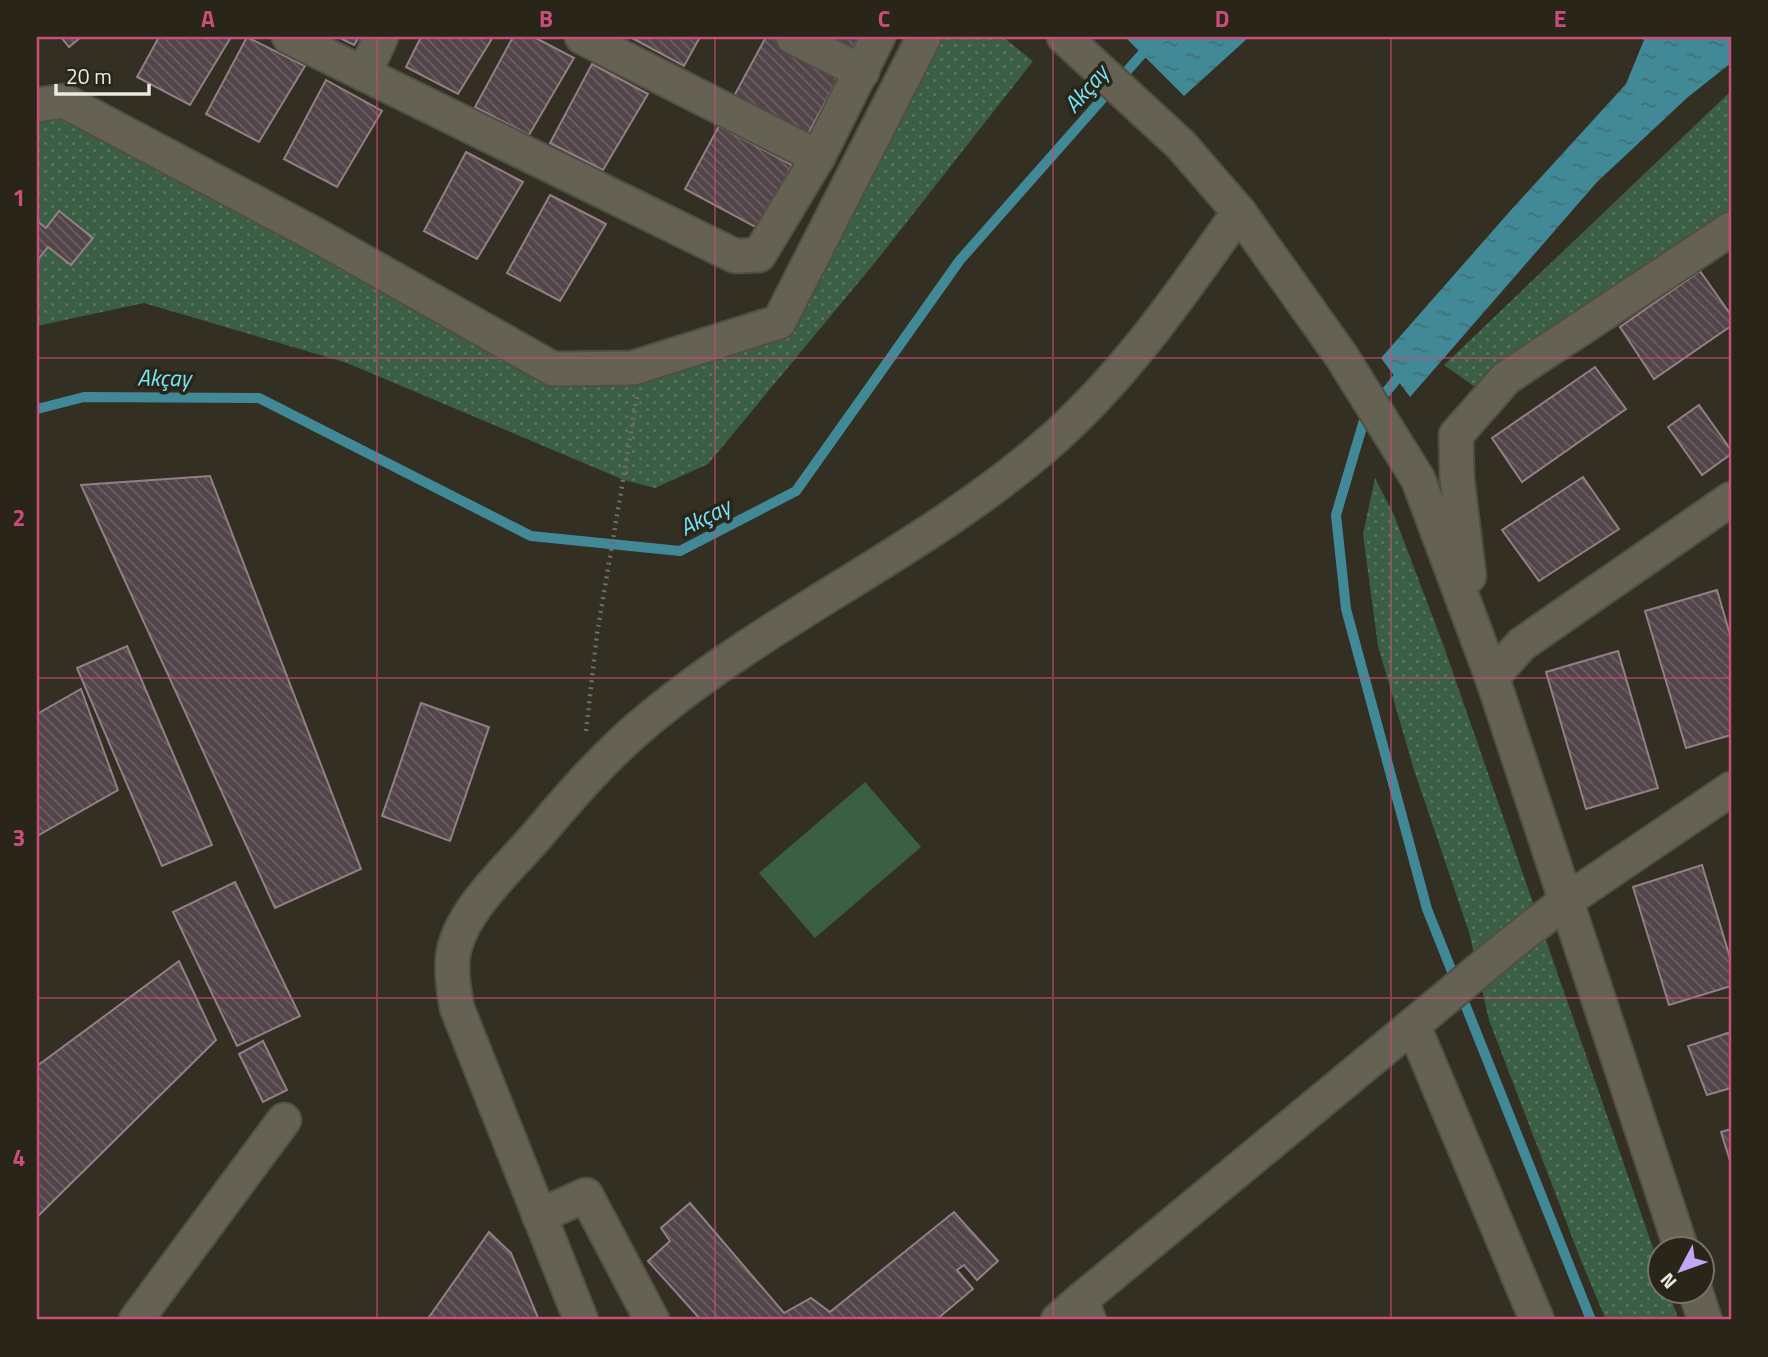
<svg xmlns="http://www.w3.org/2000/svg" width="1768" height="1357" font-family="'Titillium Web',sans-serif">
  <defs>
    <pattern id="grass-dots" width="8" height="8" patternUnits="userSpaceOnUse" patternTransform="scale(1.75)"><rect width="8" height="8" fill="#3b5f44"/><path d="M2 2h.1M6 6h.1" fill="none" stroke="#58765f" stroke-width="1.8" stroke-linecap="round"/></pattern>
    <pattern id="water-ripples" width="26" height="14" patternUnits="userSpaceOnUse" patternTransform="scale(1.75)"><rect width="26" height="14" fill="#418996"/><path d="M2 4q2-2 4 0t4 0M15 11q2-2 4 0t4 0" fill="none" stroke="#436e75"/></pattern>
    <pattern id="building-back-hatch" width="6" height="6" patternUnits="userSpaceOnUse" patternTransform="scale(1.75)"><rect width="6" height="6" fill="#53444a"/><path d="M-1 5l2 2M0 0l6 6M5-1l2 2" fill="none" stroke="#6c5f64"/></pattern>
  </defs>
  <rect width="100%" height="100%" fill="#332f23"/>
  <g fill="url(#grass-dots)">
    <polygon points="924,37 1003,37 1033,61 877,260 708,464 655,488 624,480 347,363 144,303 37,326 37,105 553,369 779,322"/>
    <polygon points="1731,91 1731,229 1478,389 1444,365"/>
    <polygon points="1375,478 1394,515 1443,644 1659,1265 1660,1290 1668,1291 1679,1320 1606,1320 1582,1263 1489,1020 1469,932 1414,770 1378,646 1363,534"/>
  </g>
  <polygon fill="#3b5f44" points="865,782 921,847 815,938 759,873"/>
  <g fill="url(#water-ripples)">
    <polygon points="1125,37 1249,37 1184,96"/>
    <polygon points="1641,37 1731,37 1731,63 1688,97 1597,182 1410,397 1381,358 1511,210 1626,84 1644,40"/>
  </g>
  <g fill="none" stroke-linecap="round" stroke-linejoin="round">
    <g stroke="#418996" stroke-width="10">
      <polyline points="1378,402 1404,370"/>
      <polyline points="37,409 84,397 259,398 531,536 680,551 796,491 960,260 1157,37"/>
      <polyline points="1368,413 1365,417 1336,515 1346,609 1427,909 1591,1320"/>
    </g>
  </g>
  <g fill="url(#building-back-hatch)" stroke="#918187" stroke-width="2">
    <polygon points="61,37 81,37 69,47"/>
    <polygon points="159,37 231,37 190,105 137,77"/>
    <polygon points="247,37 305,66 259,142 206,114"/>
    <polygon points="338,37 359,37 354,45"/>
    <polygon points="421,37 493,37 458,94 406,67"/>
    <polygon points="513,37 534,37 574,58 529,135 475,107"/>
    <polygon points="630,37 700,37 684,66"/>
    <polygon points="766,37 774,37 841,73 807,136 734,96"/>
    <polygon points="820,37 859,37 850,53"/>
    <polygon points="592,64 648,94 603,170 550,143"/>
    <polygon points="326,80 382,111 337,187 284,159"/>
    <polygon points="719,126 792,165 759,229 685,189"/>
    <polygon points="466,152 523,182 477,259 424,231"/>
    <polygon points="550,195 606,224 560,301 507,273"/>
    <polygon points="59,211 93,238 71,265 48,247 37,261 37,221 46,228"/>
    <polygon points="1700,271 1731,315 1731,326 1654,379 1620,327"/>
    <polygon points="1595,367 1626,409 1522,482 1492,438"/>
    <polygon points="1699,405 1731,450 1731,454 1702,475 1668,427"/>
    <polygon points="210,476 361,869 275,908 81,485"/>
    <polygon points="1583,477 1619,529 1539,581 1502,530"/>
    <polygon points="1717,590 1731,638 1731,735 1686,748 1645,611"/>
    <polygon points="127,646 212,845 162,866 77,668"/>
    <polygon points="1618,651 1658,788 1586,809 1546,672"/>
    <polygon points="81,689 118,790 37,836 37,714"/>
    <polygon points="421,703 489,727 450,841 382,816"/>
    <polygon points="1702,865 1731,961 1731,986 1669,1005 1633,887"/>
    <polygon points="235,882 300,1016 237,1046 173,912"/>
    <polygon points="179,961 216,1040 37,1217 37,1066"/>
    <polygon points="1731,1032 1731,1088 1707,1095 1688,1046"/>
    <polygon points="263,1041 287,1090 263,1102 239,1054"/>
    <polygon points="1731,1129 1731,1164 1721,1132"/>
    <polygon points="690,1203 784,1313 811,1298 830,1312 954,1212 998,1261 977,1280 964,1265 957,1270 973,1289 936,1320 701,1320 648,1261 670,1241 661,1228"/>
    <polygon points="489,1232 511,1253 539,1320 427,1320"/>
  </g>
  <g fill="none" stroke-linecap="round" stroke-linejoin="round">
    <defs>
      <g id="minor">
        <polyline points="289,37 735,256 759,255 818,157 878,37"/>
        <polyline points="582,37 818,157"/>
        <polyline points="793,37 862,72"/>
        <polyline points="1064,37 1181,145 1239,212 1342,357 1418,479 1492,677"/>
        <polyline points="364,74 381,37"/>
        <polyline points="37,105 64,101 316,235 553,369 633,368 779,322 924,37"/>
        <polyline points="1469,576 1457,478 1456,435 1506,378 1731,229"/>
        <polyline points="1413,1025 1513,942 1566,901 1731,789"/>
        <polyline points="539,1216 586,1195 652,1320"/>
        <polyline points="1681,1248 1492,677 1522,644 1731,499"/>
        <polyline points="1695,1290 1705,1320"/>
        <polyline points="1081,1300 1413,1025 1537,1320"/>
        <polyline points="136,1320 284,1120"/>
        <path d="M581 1320 457 1008C454 990 451 974 453 956 459 913 506 871 534 839 571 795 609 751 654 715 776 615 924 550 1044 447 1122 380 1180 296 1239 212"/>
        <polyline points="1058,1320 1081,1300 1089,1320"/>
      </g>
    </defs>
    <use href="#minor" stroke="#514e43" stroke-width="37"/>
    <polyline stroke="#706d62" stroke-width="4.5" stroke-dasharray="2 5" stroke-linecap="butt" points="586,731 597,634 637,397"/>
    <use href="#minor" stroke="#656153" stroke-width="33"/>
  </g>
  <path fill="none" stroke="#cc4c7c" stroke-width="2" stroke-opacity="0.55" d="M377 37V1320M715 37V1320M1053 37V1320M1391 37V1320M37 358H1731M37 678H1731M37 998H1731"/>
  <g text-anchor="middle" stroke-width="7" stroke-linejoin="round" paint-order="stroke">
    <g font-size="23" font-style="italic" fill="#78e5f9" stroke="#292519">
      <text transform="translate(1086 89) rotate(-49)" y="8">Akçay</text>
      <text transform="translate(164 378) rotate(1)" y="8">Akçay</text>
      <text transform="translate(705 517) rotate(-27)" y="8">Akçay</text>
    </g>
  </g>
  <rect width="1768" height="1357" fill="none" stroke="#292519" stroke-width="77"/>
  <g transform="translate(1681 1270) rotate(229)"><circle r="33" fill="#292519" stroke="#777369" stroke-width="2"/>
  <path d="M0-5L12 26L0 18L-12 26Z" fill="#c3a7f2"/>
  <text y="-10" font-size="19" font-weight="bold" text-anchor="middle" fill="#ebe9e1">N</text>
  </g>
  <path d="M56 84v10h93v-10" fill="none" stroke="#ebe9e1" stroke-width="3.5"/>
  <text x="66" y="84" font-size="21" fill="#ebe9e1" stroke="#292519" stroke-width="5" paint-order="stroke">20 m</text>
  <rect x="38" y="38" width="1692" height="1280" fill="none" stroke="#cc4c7c" stroke-width="2.5"/>
  <g font-size="23" text-anchor="middle" font-weight="bold" fill="#cc4c7c">
    <text x="208" y="27">A</text>
    <text x="546" y="27">B</text>
    <text x="884" y="27">C</text>
    <text x="1222" y="27">D</text>
    <text x="1560" y="27">E</text>
    <text x="19" y="206">1</text>
    <text x="19" y="526">2</text>
    <text x="19" y="846">3</text>
    <text x="19" y="1166">4</text>
  </g>
</svg>
